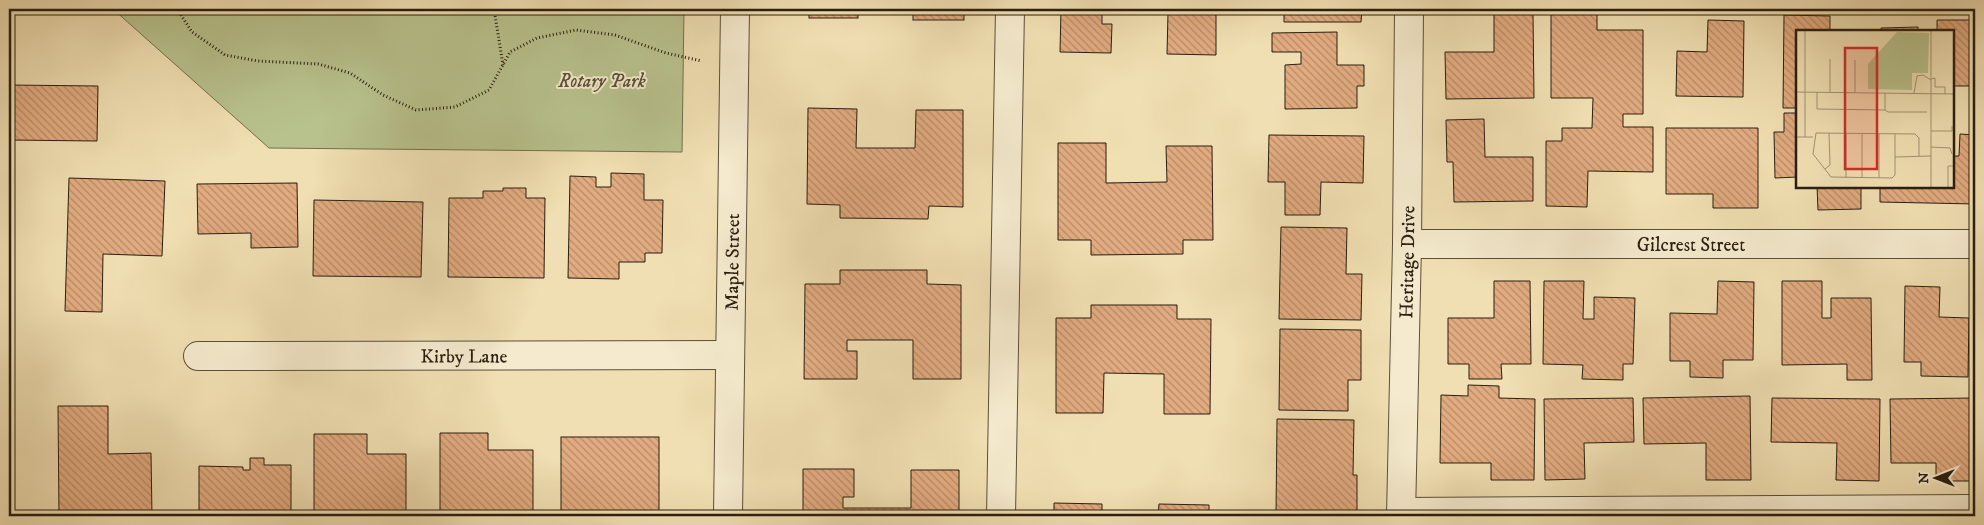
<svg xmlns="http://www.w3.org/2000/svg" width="1984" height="525" font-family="'IM FELL DW Pica',serif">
  <defs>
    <pattern id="building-back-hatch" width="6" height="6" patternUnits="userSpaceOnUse" patternTransform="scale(1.25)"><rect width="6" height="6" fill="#e2ab80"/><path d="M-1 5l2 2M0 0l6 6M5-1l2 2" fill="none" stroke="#b78b67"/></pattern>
  </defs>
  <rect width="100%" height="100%" fill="#f0dfb2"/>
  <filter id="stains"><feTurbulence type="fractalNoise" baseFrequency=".004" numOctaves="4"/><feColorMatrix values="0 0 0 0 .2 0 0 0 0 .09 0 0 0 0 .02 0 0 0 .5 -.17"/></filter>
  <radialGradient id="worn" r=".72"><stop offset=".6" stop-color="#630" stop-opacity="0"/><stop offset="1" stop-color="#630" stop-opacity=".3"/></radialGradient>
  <polygon fill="#b8c28d" stroke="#71704f" points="113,9 684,9 682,152 269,148"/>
  <g fill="url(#building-back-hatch)" stroke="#2a1e11">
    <rect x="809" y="9" width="49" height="9"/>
    <rect x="913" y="9" width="51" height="11"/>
    <polygon points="1061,9 1216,9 1216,55 1167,54 1168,13 1102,12 1102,24 1112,24 1111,53 1060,52"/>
    <polygon points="1284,9 1362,9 1361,22 1284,22"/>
    <polygon points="1494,14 1533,14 1534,98 1446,99 1445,52 1494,52"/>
    <polygon points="1551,14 1597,14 1597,30 1643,30 1643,114 1623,114 1623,127 1653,127 1653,172 1588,171 1587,207 1546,206 1546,141 1562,141 1562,128 1592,128 1593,98 1551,98"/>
    <polygon points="1784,15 1830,16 1830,31 1798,31 1798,108 1783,108"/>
    <polygon points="1708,20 1744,21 1743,97 1676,96 1677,51 1707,52"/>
    <polygon points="1937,20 1975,20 1975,86 1953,86 1954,108 1953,108 1953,31 1937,31"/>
    <polygon points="1918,27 1918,31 1881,31 1881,28"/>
    <polygon points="1337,32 1337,65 1364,65 1364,86 1357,86 1357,108 1285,109 1285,65 1301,64 1301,52 1272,52 1272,33"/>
    <polygon points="9,85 98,86 97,141 9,140"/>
    <polygon points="808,108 857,109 856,148 915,148 916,110 963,110 963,207 929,206 928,219 840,218 840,205 807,204"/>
    <polygon points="1784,113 1798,113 1798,177 1775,178 1774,132 1784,132"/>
    <polygon points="1484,119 1485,157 1533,157 1533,201 1454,202 1453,162 1447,162 1446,120"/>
    <polygon points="1666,128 1758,128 1758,208 1713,208 1713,194 1666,194"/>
    <polygon points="1960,134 1975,135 1975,204 1880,202 1880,186 1953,186 1953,156 1959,156"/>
    <polygon points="1269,135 1364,136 1363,183 1321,182 1320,215 1285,215 1285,182 1268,182"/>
    <polygon points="1058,143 1106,143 1106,183 1167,182 1166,146 1212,146 1213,240 1183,240 1183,254 1091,255 1091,240 1058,240"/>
    <polygon points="611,173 644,174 644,200 663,200 662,253 645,253 645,262 619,262 619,279 568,278 570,176 596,177 596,187 611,187"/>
    <polygon points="69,178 165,181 162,256 103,254 102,312 65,311"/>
    <polygon points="297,183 298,247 251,248 251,233 198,234 197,184"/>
    <polygon points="1817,186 1861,186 1861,209 1818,210"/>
    <polygon points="503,188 526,188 526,198 545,198 544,278 448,277 449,198 483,198 483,191 503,191"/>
    <polygon points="314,200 423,202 421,277 313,276"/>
    <polygon points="1281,227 1347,228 1346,274 1362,274 1361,320 1279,319"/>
    <polygon points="840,270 927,270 927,284 961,285 961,379 913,379 913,340 847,340 847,351 857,351 857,379 804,379 805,284 840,284"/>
    <polygon points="1494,281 1530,281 1531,364 1501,364 1502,379 1469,379 1469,364 1448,364 1448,318 1494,318"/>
    <polygon points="1544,281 1584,281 1583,319 1594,319 1594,297 1635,298 1633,364 1623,364 1623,380 1582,379 1583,365 1543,364"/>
    <polygon points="1718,281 1754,282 1753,360 1723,360 1723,378 1690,377 1690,361 1670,361 1670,313 1717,314"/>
    <polygon points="1782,281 1822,281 1822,318 1831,318 1831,298 1871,298 1872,380 1847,380 1847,364 1782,365"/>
    <polygon points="1905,286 1940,287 1939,317 1969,318 1968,377 1921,376 1921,362 1904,362"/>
    <polygon points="1091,305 1177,305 1177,319 1211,319 1210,414 1164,414 1164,374 1104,373 1103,413 1056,413 1056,318 1091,318"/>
    <polygon points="1280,329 1361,330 1361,380 1348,380 1348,411 1279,410"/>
    <polygon points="1468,385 1499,386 1499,398 1535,399 1534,480 1491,480 1491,463 1440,463 1441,395 1468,396"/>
    <polygon points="1750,396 1751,480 1706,480 1706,443 1644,444 1643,398"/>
    <polygon points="1633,398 1634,442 1584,443 1585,479 1545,480 1544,399"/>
    <polygon points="1772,398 1880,399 1879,481 1836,480 1837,443 1771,442"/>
    <polygon points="1975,398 1975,481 1936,481 1936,463 1891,463 1890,399"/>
    <polygon points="58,406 108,406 108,454 151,453 152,516 59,516"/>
    <polygon points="1277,419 1354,420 1353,475 1357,475 1357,515 1276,515"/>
    <polygon points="440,433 488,433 488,450 533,450 533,516 440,516"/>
    <polygon points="314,434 367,434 367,454 406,454 406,516 314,516"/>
    <rect x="561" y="437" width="98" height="79"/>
    <polygon points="250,458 264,458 264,465 291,465 291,516 199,516 199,466 243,467 243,470 250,470"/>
    <polygon points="803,469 854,469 854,497 843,497 843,508 911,508 911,470 959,470 959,516 803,516"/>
    <polygon points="1054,503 1102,504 1102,516 1054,516"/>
    <polygon points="1159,504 1209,505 1209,516 1158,516"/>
  </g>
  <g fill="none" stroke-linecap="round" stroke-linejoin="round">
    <defs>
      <g id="street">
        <path id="s1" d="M1407 244H1975"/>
        <path id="s2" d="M198 356 730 355"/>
        <polyline points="1401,512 1975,509"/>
        <path id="s3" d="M728 516 735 9"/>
        <polyline points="1001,516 1010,9"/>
        <path id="s4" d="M1401 516 1407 244 1409 9"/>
      </g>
    </defs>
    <use href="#street" stroke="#5c4e39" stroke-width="30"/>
    <g stroke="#2a1e11" stroke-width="3" stroke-dasharray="1 2.5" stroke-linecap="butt">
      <polyline points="177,9 192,32 225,55 258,61 318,64 350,73 383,95 416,110 455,107 489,90 510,52 537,38 576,30 615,35 666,53 702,61"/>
      <polyline points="494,9 503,65"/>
    </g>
    <use href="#street" stroke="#f5eacd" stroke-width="28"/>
  </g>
  <g text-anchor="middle" stroke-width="4" stroke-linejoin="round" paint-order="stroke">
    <g font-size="19" font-style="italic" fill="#554f36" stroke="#f5eacd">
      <text x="602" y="87">Rotary Park</text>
    </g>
    <g font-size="19" fill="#2a1e11" stroke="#f5eacd">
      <text dy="7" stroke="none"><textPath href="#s1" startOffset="284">Gilcrest Street</textPath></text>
      <text dy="7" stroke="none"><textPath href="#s3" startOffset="254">Maple Street</textPath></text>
      <text dy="7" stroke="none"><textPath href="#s4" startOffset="254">Heritage Drive</textPath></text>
      <text dy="7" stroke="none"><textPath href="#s2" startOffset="266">Kirby Lane</textPath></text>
    </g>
  </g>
  <g transform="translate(1796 30)">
    <rect width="158" height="158" fill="#f0dfb2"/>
    <path d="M101 2 133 3 132 43H116V60L72 59V34Z" fill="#b8c28d"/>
    <path fill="none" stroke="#a19272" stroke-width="1" d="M135 0V157M59 30V62M135 49 139 48V57H149V64M0 62 158 64M21 62V79L89 80M34 62V29M89 63V80L92 82H131M118 63 121 46 127 45 135 50M135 101H156V96M50 104V148M66 104V148M83 104V148M99 104V145L96 148 35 147 17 124 20 103 119 104 123 108V126M0 107H17M9 107V0M135 117 154 118 156 124M99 127 135 126M29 139 34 135 33 103M152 157V136H158"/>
    <path fill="#d62828" fill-opacity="0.15" stroke="#d62828" stroke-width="2.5" d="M49 18H81V139H49Z"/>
    <rect width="158" height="158" fill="none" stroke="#2a1e11" stroke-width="2.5"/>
  </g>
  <rect width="1984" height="525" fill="none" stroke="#f0dfb2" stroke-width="30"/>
  <rect x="10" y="10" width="1964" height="505" fill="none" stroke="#2a1e11" stroke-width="2.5"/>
  <rect x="15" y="15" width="1954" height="495" fill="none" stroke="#2a1e11"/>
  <g transform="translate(1936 478) rotate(270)" stroke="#f5eacd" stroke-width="4" paint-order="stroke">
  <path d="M0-4L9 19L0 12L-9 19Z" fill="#2a1e11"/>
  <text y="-8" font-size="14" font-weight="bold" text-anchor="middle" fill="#2a1e11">N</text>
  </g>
  <rect width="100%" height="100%" filter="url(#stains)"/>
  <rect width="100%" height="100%" fill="url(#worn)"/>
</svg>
